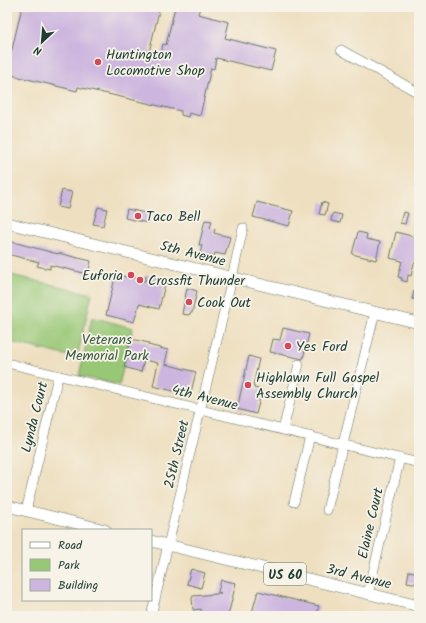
<svg xmlns="http://www.w3.org/2000/svg" width="426" height="623" font-family="Kalam,sans-serif">
  <rect width="100%" height="100%" fill="#f7f3e8"/>
  <filter id="ink" filterUnits="userSpaceOnUse"><feTurbulence type="fractalNoise" baseFrequency=".025" numOctaves="2"/><feDisplacementMap in="SourceGraphic" scale="8" xChannelSelector="R" yChannelSelector="G"/><feConvolveMatrix kernelMatrix="1 2 1 2 8 2 1 2 1" color-interpolation-filters="sRGB"/></filter>
  <filter id="wash" filterUnits="userSpaceOnUse"><feTurbulence type="fractalNoise" baseFrequency=".012" numOctaves="4" result="noise"/><feDisplacementMap in="SourceGraphic" scale="16" xChannelSelector="R" yChannelSelector="G"/><feGaussianBlur stdDeviation="0.9" result="paint"/><feColorMatrix in="noise" values="0 0 0 0 0 0 0 0 0 0 0 0 0 0 0 0 0 1.4 0 .05"/><feComposite in="paint" operator="in"/></filter>
  <g filter="url(#wash)">
    <rect width="100%" height="100%" fill="#eedfc0"/>
    <g fill="#98c776" stroke="#5c8255">
      <polygon points="7,274 92,294 77,358 7,341"/>
      <polygon points="92,317 133,328 119,385 79,376"/>
    </g>
    <g id="blocks">
      <g fill="#ccb5df">
        <polygon points="22,7 160,7 149,52 161,54 163,44 166,45 175,7 200,7 198,14 229,22 225,38 276,51 271,71 216,58 214,69 211,68 200,116 189,113 188,117 181,115 181,111 78,87 77,91 7,74 7,70"/>
        <polygon points="62,190 72,192 68,209 58,207"/>
        <polygon points="257,202 293,211 289,226 253,217"/>
        <polygon points="322,202 328,204 325,215 319,214"/>
        <polygon points="98,207 107,209 103,226 93,224"/>
        <polygon points="127,209 150,214 148,223 125,218"/>
        <polygon points="403,212 408,213 405,224 400,223"/>
        <polygon points="333,213 342,215 340,223 331,221"/>
        <polygon points="205,220 212,221 210,228 215,229 214,233 230,237 225,255 215,253 214,257 200,254 202,245 199,245"/>
        <polygon points="358,232 367,234 366,239 380,242 376,260 352,254"/>
        <polygon points="396,232 419,238 419,264 414,263 411,276 408,275 407,282 401,280 402,278 398,277 402,261 390,258"/>
        <polygon points="9,241 58,254 58,253 91,261 88,274 50,265 50,269 37,266 39,262 7,254 7,249"/>
        <polygon points="116,274 126,277 127,274 135,276 135,279 145,281 146,275 166,280 159,309 139,304 134,322 106,315"/>
        <polygon points="187,288 197,291 192,313 190,313 189,315 182,314"/>
        <polygon points="414,291 419,293 419,300 412,299"/>
        <polygon points="283,328 309,334 303,359 270,352 273,339 280,340"/>
        <polygon points="131,339 149,343 148,345 168,350 165,364 196,372 191,392 190,392 190,395 153,386 158,363 144,360 141,372 124,367"/>
        <polygon points="249,356 259,359 253,386 254,386 254,388 262,390 256,414 237,409"/>
        <polygon points="191,569 205,573 201,588 187,584"/>
        <polygon points="409,571 419,573 419,584 407,582"/>
        <polygon points="221,580 236,583 228,616 212,616 212,615 202,616 201,609 193,610 192,598 193,596 217,594 217,593 221,593 218,592"/>
        <polygon points="258,591 319,606 316,616 251,616"/>
      </g>
    </g>
  </g>
  <g filter="url(#ink)">
    <use href="#blocks" fill-opacity="0" stroke="#677665" stroke-width="1"/>
    <g fill="none" stroke-linecap="round" stroke-linejoin="round">
      <defs>
        <g id="minor">
          <polyline points="341,50 419,93"/>
          <polyline points="7,363 419,463"/>
          <polyline points="283,430 299,364"/>
          <polyline points="294,502 310,436"/>
          <polyline points="327,510 375,312"/>
          <polyline points="26,511 58,376"/>
          <polyline points="368,594 400,458"/>
          <polyline points="151,616 232,278 243,228"/>
        </g>
        <g id="major">
          <polyline points="7,223 419,323"/>
          <polyline points="7,506 105,530"/>
          <polyline points="151,541 419,606"/>
        </g>
      </defs>
      <use href="#minor" stroke="#677665" stroke-width="10"/>
      <use href="#major" stroke="#677665" stroke-width="12"/>
      <use href="#minor" stroke="#fff" stroke-width="9"/>
      <use href="#major" stroke="#fff" stroke-width="11"/>
    </g>
  </g>
  <g fill="#d1495b" stroke="#f7f3e8" stroke-width="1.5">
    <circle cx="98" cy="62" r="4"/>
    <circle cx="138" cy="216" r="4"/>
    <circle cx="131" cy="275" r="4"/>
    <circle cx="140" cy="280" r="4"/>
    <circle cx="189" cy="302" r="4"/>
    <circle cx="288" cy="346" r="4"/>
    <circle cx="248" cy="385" r="4"/>
  </g>
  <g text-anchor="middle" stroke-width="3.5" stroke-linejoin="round" paint-order="stroke">
    <rect fill="#f7f3e8" stroke="#60746a" stroke-width="1" x="264" y="563" width="42" height="22" rx="3"/>
    <g font-size="13" font-weight="bold" fill="#1f3d34">
      <text x="285" y="579">US 60</text>
    </g>
    <g font-size="14" fill="#1f3d34" stroke="#f7f3e8" text-anchor="start">
      <text x="106" y="59">Huntington<tspan x="106" dy="16">Locomotive Shop</tspan></text>
      <text x="146" y="221">Taco Bell</text>
      <text x="123" y="280" text-anchor="end">Euforia</text>
      <text x="148" y="285">Crossfit Thunder</text>
      <text x="197" y="307">Cook Out</text>
      <text x="296" y="351">Yes Ford</text>
      <text x="256" y="382">Highlawn Full Gospel<tspan x="256" dy="16">Assembly Church</tspan></text>
    </g>
    <g font-size="14" fill="#1f3d34" stroke="#f7f3e8">
      <text transform="translate(193 253) rotate(14)" y="5">5th Avenue</text>
      <text transform="translate(205 397) rotate(14)" y="5">4th Avenue</text>
      <text transform="translate(34 417) rotate(-76)" y="5">Lynda Court</text>
      <text transform="translate(176 454) rotate(-77)" y="5">25th Street</text>
      <text transform="translate(370 523) rotate(-77)" y="5">Elaine Court</text>
      <text transform="translate(359 576) rotate(14)" y="5">3rd Avenue</text>
    </g>
    <g font-size="14" fill="#375941" stroke="#f7f3e8">
      <text x="107" y="344">Veterans<tspan x="107" dy="16">Memorial Park</tspan></text>
    </g>
  </g>
  <rect width="426" height="623" fill="none" stroke="#f7f3e8" stroke-width="24"/>
  <rect x="22" y="529" width="130" height="72" fill="#f7f3e8" stroke="#a1aaa0"/>
  <rect x="30" y="542" width="20" height="6" fill="#ffffff" stroke="#a1aaa0"/>
  <text x="58" y="549" font-size="12" fill="#1f3d34">Road</text>
  <rect x="30" y="559" width="20" height="12" fill="#98c776" stroke="#a1aaa0"/>
  <text x="58" y="569" font-size="12" fill="#1f3d34">Park</text>
  <rect x="30" y="579" width="20" height="12" fill="#ccb5df" stroke="#a1aaa0"/>
  <text x="58" y="589" font-size="12" fill="#1f3d34">Building</text>
  <g transform="translate(42 42) rotate(206)" stroke="#f7f3e8" stroke-width="3" paint-order="stroke">
  <path d="M0-3L7 15L0 10L-7 15Z" fill="#1f3d34"/>
  <text y="-6" font-size="11" font-weight="bold" text-anchor="middle" fill="#1f3d34">N</text>
  </g>
</svg>
